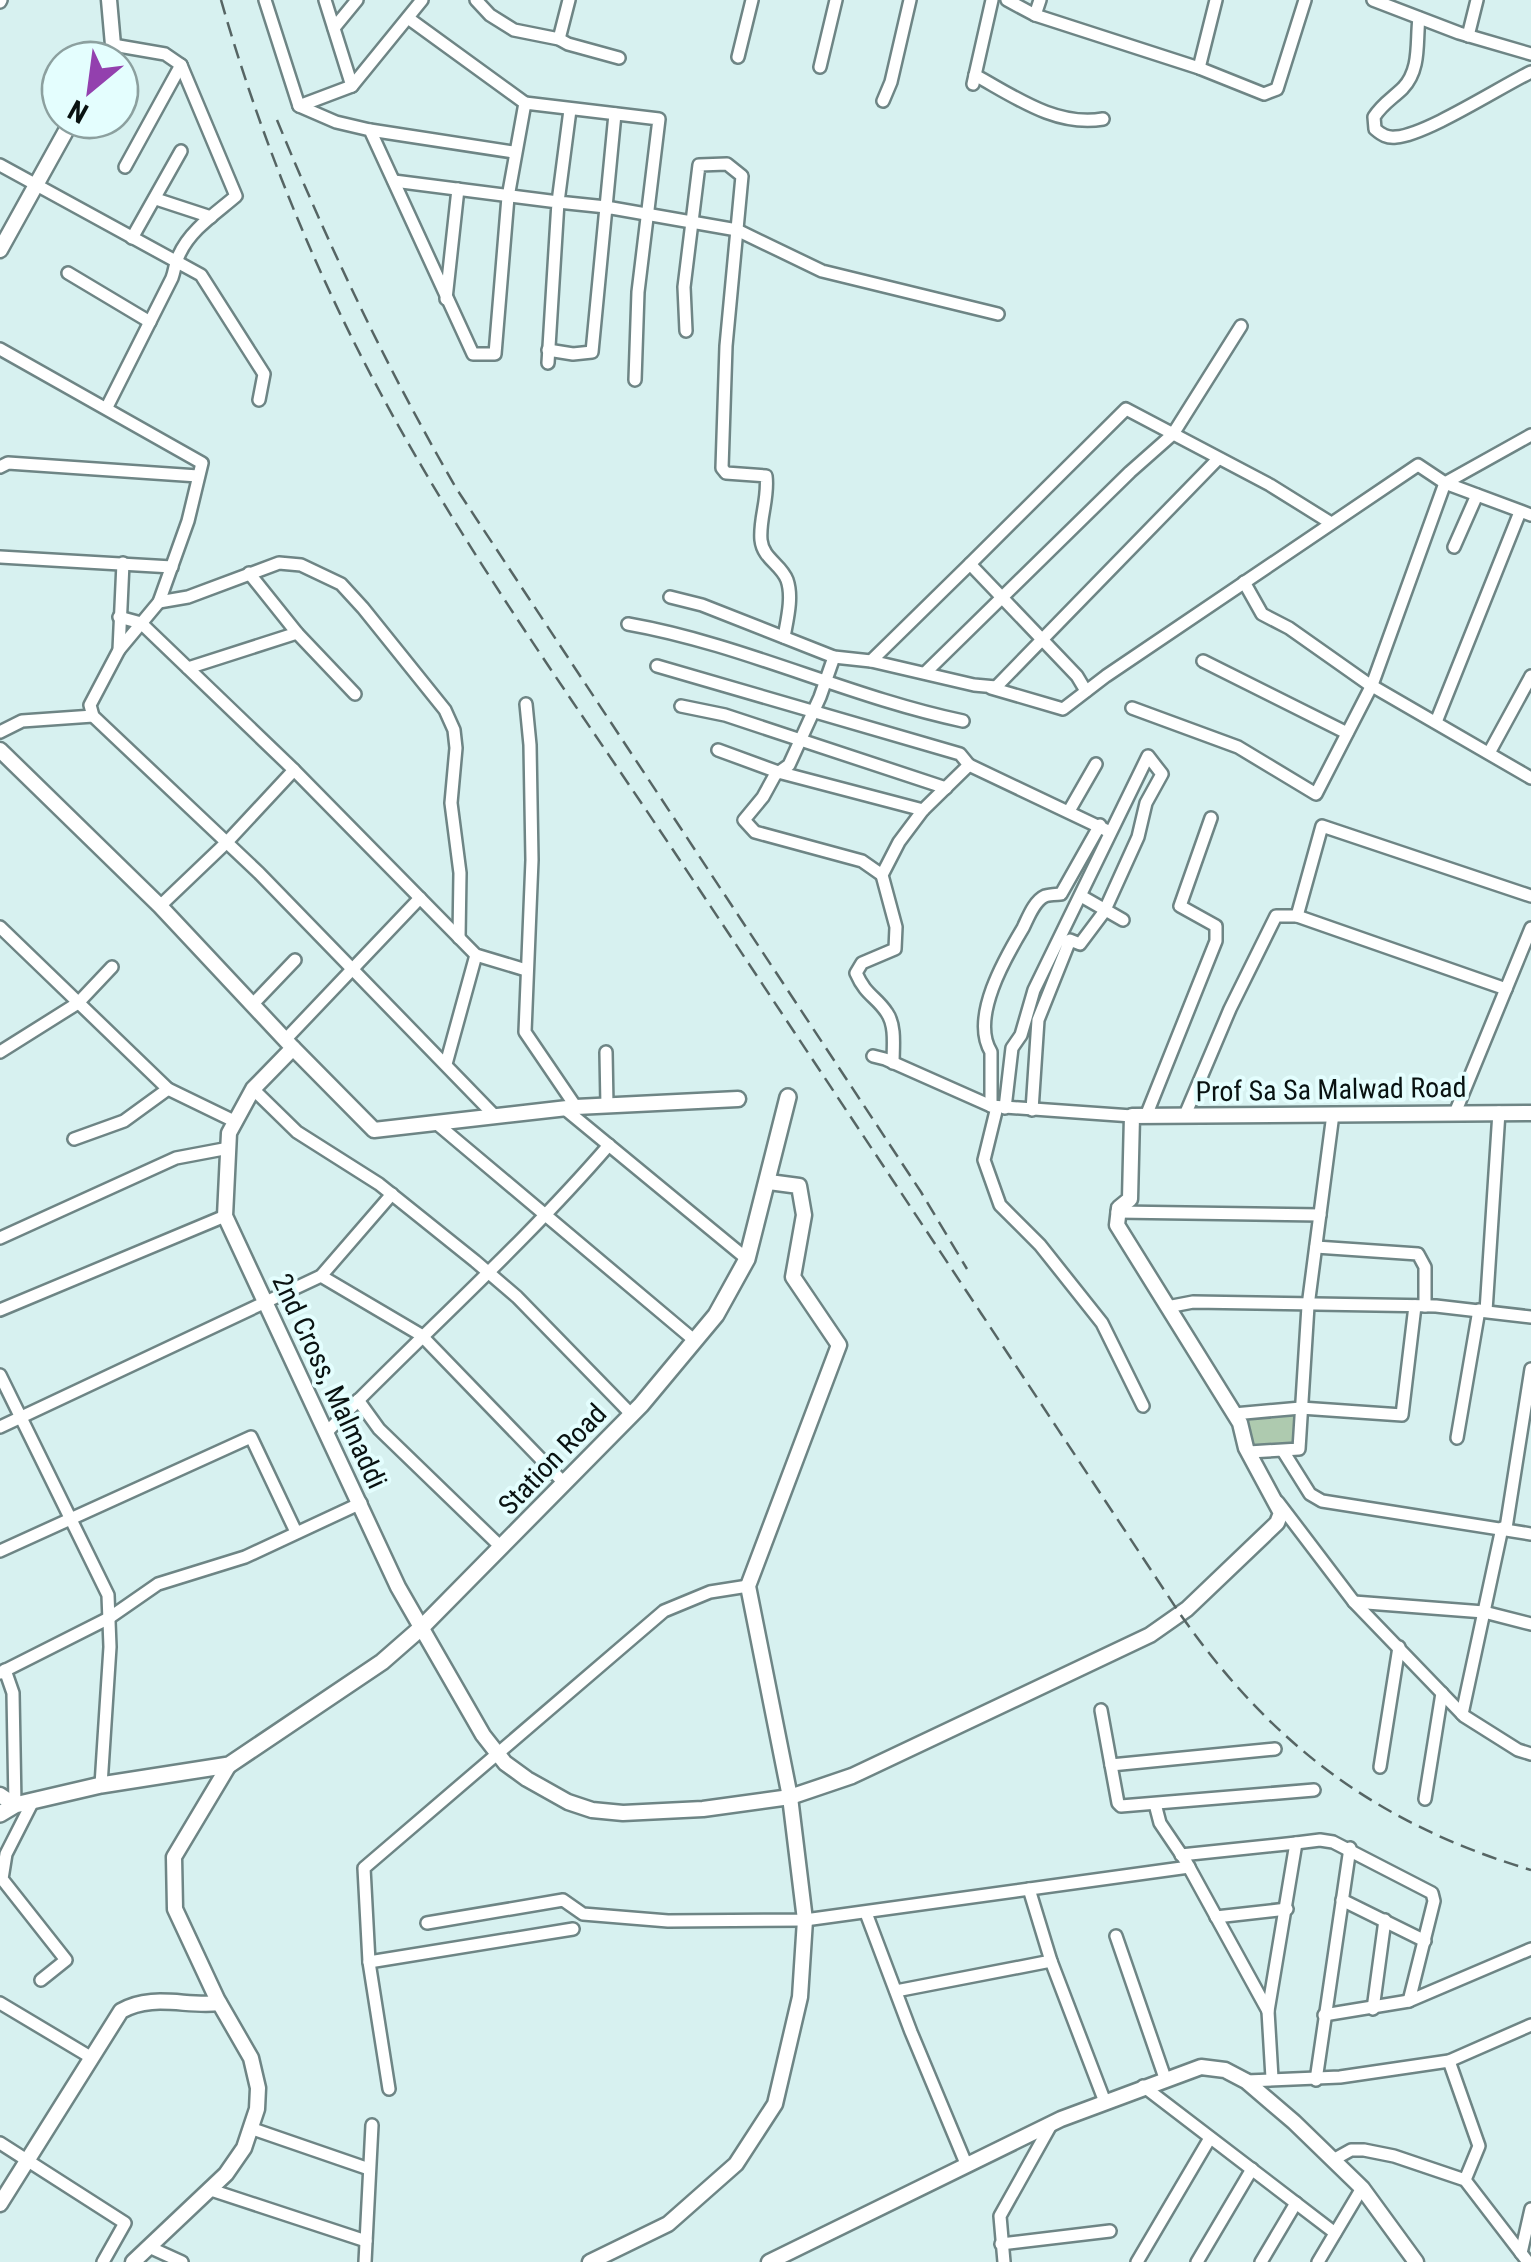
<svg xmlns="http://www.w3.org/2000/svg" width="1531" height="2262" font-family="'Roboto Condensed',sans-serif">
  <rect width="100%" height="100%" fill="#d7f1f0"/>
  <polygon fill="#aecaaf" points="1301,1408 1299,1449 1249,1452 1234,1414"/>
  <g fill="none" stroke-linecap="round" stroke-linejoin="round">
    <defs>
      <g id="minor">
        <polyline points="265,0 299,106 336,122 370,130 473,354 495,354 508,197 525,103 659,119 638,292 635,380"/>
        <polyline points="325,0 352,86"/>
        <polyline points="476,0 490,15 514,30 559,39 568,44 619,58"/>
        <polyline points="1007,0 1035,15 1199,68 1264,94 1277,89 1305,0"/>
        <polyline points="1373,0 1459,33 1531,54"/>
        <polyline points="0,2 1,0"/>
        <polyline points="1035,15 1040,0"/>
        <polyline points="408,18 525,103"/>
        <path d="M1419 18C1416 42 1421 69 1403 88 1393 98 1382 104 1374 117L1375 129C1382 135 1387 138 1396 137 1426 135 1500 87 1531 72"/>
        <polyline points="334,28 357,0"/>
        <polyline points="1468,36 1477,0"/>
        <polyline points="559,39 569,0"/>
        <polyline points="738,57 752,0"/>
        <polyline points="820,67 836,0"/>
        <polyline points="1199,68 1216,0"/>
        <path d="M975 75C1015 97 1056 127 1103 119"/>
        <polyline points="973,84 992,0"/>
        <polyline points="883,101 891,82 910,0"/>
        <polyline points="299,106 352,86 422,0"/>
        <polyline points="570,110 558,202 606,207 615,114"/>
        <polyline points="370,130 513,152"/>
        <polyline points="0,165 201,275 264,374 259,400"/>
        <polyline points="125,167 181,65"/>
        <polyline points="394,181 558,202 548,363"/>
        <polyline points="156,199 211,217"/>
        <polyline points="132,238 181,151"/>
        <polyline points="68,273 150,322"/>
        <polyline points="446,299 458,189"/>
        <path d="M686 331 684 287 699 165 727 164 742 176 726 346 722 468 726 473 766 476C769 498 759 519 761 540 763 559 781 564 787 580 793 597 787 620 784 637"/>
        <polyline points="0,349 202,463 188,521 159,602 119,650"/>
        <polyline points="548,350 573,354 592,352 606,207 737,230 822,271 998,314"/>
        <path d="M107 407 172 278C175 270 175 262 179 255 190 230 215 214 236 196L181 65 165 54 113 45"/>
        <polyline points="0,467 8,463 198,476"/>
        <polyline points="1454,547 1477,495"/>
        <polyline points="0,557 172,567"/>
        <polyline points="123,563 119,650 90,705 93,716 259,873 495,1116"/>
        <polyline points="970,564 1126,409 1270,485 1331,523"/>
        <polyline points="249,573 297,633 355,694"/>
        <polyline points="1244,582 1262,614 1289,628 1367,683 1531,778"/>
        <polyline points="670,597 702,605 834,657 871,661 974,685 996,687 991,688 1063,709 1106,676 1418,465 1445,483 1531,515"/>
        <polyline points="159,602 188,597 279,563 301,565 341,584 363,608 445,710 454,730 456,748 451,803 460,873 459,938"/>
        <polyline points="119,617 141,623 294,770 476,955 526,970"/>
        <path d="M628 624C742 644 849 697 963 721"/>
        <polyline points="834,657 820,697 789,765 775,775 763,797 744,820 755,832 862,861 882,875"/>
        <polyline points="871,661 970,564 1077,676 1086,691"/>
        <polyline points="1203,661 1347,733"/>
        <polyline points="657,666 960,754 969,765"/>
        <polyline points="188,668 297,633"/>
        <polyline points="926,672 1130,472 1173,434 1241,326"/>
        <polyline points="996,687 1217,460"/>
        <polyline points="526,704 530,745 532,860 525,1032 576,1107"/>
        <polyline points="681,706 725,715 946,788"/>
        <polyline points="1132,708 1238,747 1316,794 1372,685 1445,483 1531,435"/>
        <polyline points="1436,722 1520,512"/>
        <polyline points="0,732 22,721 93,716"/>
        <polyline points="718,750 778,772 923,810"/>
        <polyline points="1489,753 1531,676"/>
        <polyline points="1069,811 1096,764"/>
        <polyline points="1081,896 1123,920"/>
        <polyline points="160,906 227,842 294,770"/>
        <polyline points="0,927 168,1089 236,1122"/>
        <polyline points="1506,989 1297,916 1322,826 1531,896"/>
        <polyline points="252,1005 295,960"/>
        <polyline points="285,1040 420,898"/>
        <polyline points="0,1052 78,1003 112,967"/>
        <polyline points="606,1052 607,1106"/>
        <polyline points="873,1056 885,1059 991,1106 1132,1116"/>
        <path d="M893 1063C893 1047 896 1026 887 1013 876 996 866 996 856 973L862 963 895 949 896 927 882 875 899 842 923 810 969 765 1110 832"/>
        <polyline points="446,1064 476,955"/>
        <polyline points="253,1089 297,1132 379,1184 475,1261 517,1297 631,1414"/>
        <path d="M991 1106V1052C970 1018 1005 958 1023 928 1028 918 1034 901 1045 896 1047 895 1059 894 1061 894L1100 825"/>
        <polyline points="997,1107 984,1160 1000,1205 1040,1245 1102,1323 1143,1406"/>
        <polyline points="1005,1108 1012,1048 1021,1035 1034,990 1148,756 1162,774 1146,803 1138,837 1104,912 1080,944 1070,940 1038,1020 1032,1110"/>
        <polyline points="565,1109 747,1259"/>
        <polyline points="1455,1113 1531,928"/>
        <polyline points="1185,1115 1230,1009 1276,916 1297,916"/>
        <polyline points="1146,1116 1216,941 1216,926 1180,906 1211,818"/>
        <polyline points="436,1123 694,1340"/>
        <polyline points="74,1139 124,1121 168,1089"/>
        <polyline points="1117,1212 1320,1215"/>
        <polyline points="0,1238 176,1158 229,1148"/>
        <polyline points="1316,1247 1418,1254 1425,1267 1425,1306"/>
        <polyline points="321,1276 421,1335 564,1483"/>
        <polyline points="1167,1307 1193,1302 1436,1306 1531,1317"/>
        <polyline points="0,1310 225,1216"/>
        <polyline points="1486,1311 1499,1112"/>
        <polyline points="0,1375 108,1595 110,1647 101,1785"/>
        <polyline points="358,1400 379,1429 501,1547"/>
        <polyline points="1234,1414 1301,1408 1402,1415 1415,1306"/>
        <polyline points="0,1427 321,1276 392,1194"/>
        <path d="M328 1431C421 1335 521 1247 609 1145"/>
        <polyline points="1457,1438 1479,1310"/>
        <polyline points="1283,1451 1310,1494 1322,1501 1531,1534"/>
        <polyline points="1249,1452 1299,1449 1308,1306 1333,1114"/>
        <polyline points="1278,1502 1354,1602 1464,1716 1518,1750 1531,1754"/>
        <polyline points="1506,1528 1531,1369"/>
        <polyline points="0,1551 251,1437 296,1532"/>
        <polyline points="1354,1602 1484,1612 1531,1624"/>
        <polyline points="5,1670 13,1693 15,1805"/>
        <polyline points="0,1673 109,1618 158,1584 245,1557 361,1503"/>
        <polyline points="1101,1710 1111,1765"/>
        <polyline points="1462,1714 1502,1528"/>
        <polyline points="1275,1749 1111,1765 1118,1803 1121,1806 1314,1790"/>
        <polyline points="1380,1767 1399,1647"/>
        <polyline points="1425,1799 1442,1693"/>
        <polyline points="33,1801 6,1854 2,1879 66,1960 41,1980"/>
        <polyline points="1155,1804 1160,1823 1185,1860 1268,2011"/>
        <polyline points="1296,1843 1320,1840 1333,1842 1432,1893 1434,1901 1409,2001 1531,1949"/>
        <polyline points="1181,1855 1296,1843 1268,2011 1272,2078"/>
        <polyline points="1029,1889 1051,1961 1105,2102"/>
        <polyline points="1342,1900 1425,1941"/>
        <polyline points="866,1913 911,2032 967,2166"/>
        <polyline points="1216,1917 1287,1909"/>
        <polyline points="427,1923 563,1900 583,1914 668,1921 805,1920 1189,1867"/>
        <polyline points="1116,1936 1165,2078"/>
        <polyline points="369,1962 573,1929"/>
        <polyline points="896,1991 1051,1961"/>
        <polyline points="0,2003 92,2058"/>
        <polyline points="1373,2009 1385,1920"/>
        <polyline points="1324,2015 1409,2001"/>
        <polyline points="1449,2061 1479,2146 1465,2180"/>
        <polyline points="1316,2080 1350,1848"/>
        <polyline points="1246,2081 1340,2077 1449,2061 1531,2025"/>
        <polyline points="1143,2086 1335,2233"/>
        <polyline points="389,2089 369,1962 364,1868 664,1611 710,1592 748,1586"/>
        <polyline points="253,2129 369,2169"/>
        <polyline points="0,2143 125,2223 103,2262"/>
        <polyline points="1333,2160 1351,2150 1364,2150 1394,2156 1465,2180 1528,2262"/>
        <polyline points="211,2190 366,2241"/>
        <polyline points="1001,2244 1110,2231"/>
        <polyline points="149,2247 182,2262"/>
        <polyline points="1521,2253 1531,2209"/>
        <polyline points="365,2262 372,2125"/>
        <polyline points="1004,2262 1000,2216 1052,2123"/>
        <polyline points="1137,2262 1210,2138"/>
        <polyline points="1197,2262 1252,2169"/>
        <polyline points="1261,2262 1296,2203"/>
        <polyline points="1318,2262 1362,2188"/>
      </g>
      <g id="tertiary">
        <polyline points="105,60 113,45 109,0"/>
        <polyline points="0,250 72,120"/>
        <polyline points="0,750 160,906 293,1048 253,1089 229,1133 225,1216 398,1587 483,1735 505,1763 527,1779 568,1802 592,1810 623,1813 703,1809 790,1797 852,1776 1150,1635 1187,1609 1277,1523 1281,1513 1246,1448 1240,1423 1117,1225 1119,1208 1130,1199 1132,1116 1531,1113"/>
        <polyline points="293,1048 374,1130 576,1107 738,1099"/>
        <polyline points="0,1795 15,1805"/>
        <path d="M0 2204 121 2011C152 1993 186 2007 219 2003"/>
        <polyline points="133,2262 226,2174 244,2148 257,2109 258,2088 251,2058 217,1999 175,1909 174,1857 229,1765"/>
        <polyline points="590,2262 668,2224 736,2164 775,2104 800,1997 805,1920 790,1797 748,1586 839,1345 793,1277 804,1215 799,1186 769,1182"/>
        <polyline points="769,2262 1061,2119 1201,2067 1225,2070 1246,2081 1294,2122 1362,2188 1416,2262"/>
      </g>
      <polyline id="secondary" points="0,1814 15,1805 101,1785 229,1765 382,1662 422,1627 641,1405 716,1315 747,1259 788,1097"/>
    </defs>
    <use href="#minor" stroke="#6e8585" stroke-width="16"/>
    <use href="#tertiary" stroke="#6e8585" stroke-width="19"/>
    <use href="#secondary" stroke="#6e8585" stroke-width="20"/>
    <use href="#minor" stroke="#fff" stroke-width="11"/>
    <use href="#tertiary" stroke="#fff" stroke-width="14"/>
    <use href="#secondary" stroke="#fff" stroke-width="15"/>
    <g stroke="#566564" stroke-width="2.5" stroke-dasharray="15 8" stroke-linecap="butt">
      <path d="M221 0C260 136 314 270 381 394 469 558 580 710 683 865 849 1114 1015 1364 1180 1614 1272 1745 1377 1824 1531 1870"/>
      <path d="M277 120C329 247 388 370 456 488L921 1192 967 1269"/>
    </g>
  </g>
  <g text-anchor="middle" stroke-width="8" stroke-linejoin="round" paint-order="stroke">
    <g font-size="28" fill="#091211" stroke="#e4fefe">
      <text transform="translate(1331 1089) rotate(-1)" y="10">Prof Sa Sa Malwad Road</text>
      <text transform="translate(330 1381) rotate(65)" y="10">2nd Cross, Malmaddi</text>
      <text transform="translate(552 1459) rotate(-46)" y="10">Station Road</text>
    </g>
  </g>
  <g transform="translate(90 90) rotate(209)"><circle r="48" fill="#e4fefe" stroke="#8ca09f" stroke-width="2.5"/>
  <path d="M0-8L18 38L0 25L-18 38Z" fill="#9340ae"/>
  <text y="-15" font-size="28" font-weight="bold" text-anchor="middle" fill="#091211">N</text>
  </g>
</svg>
